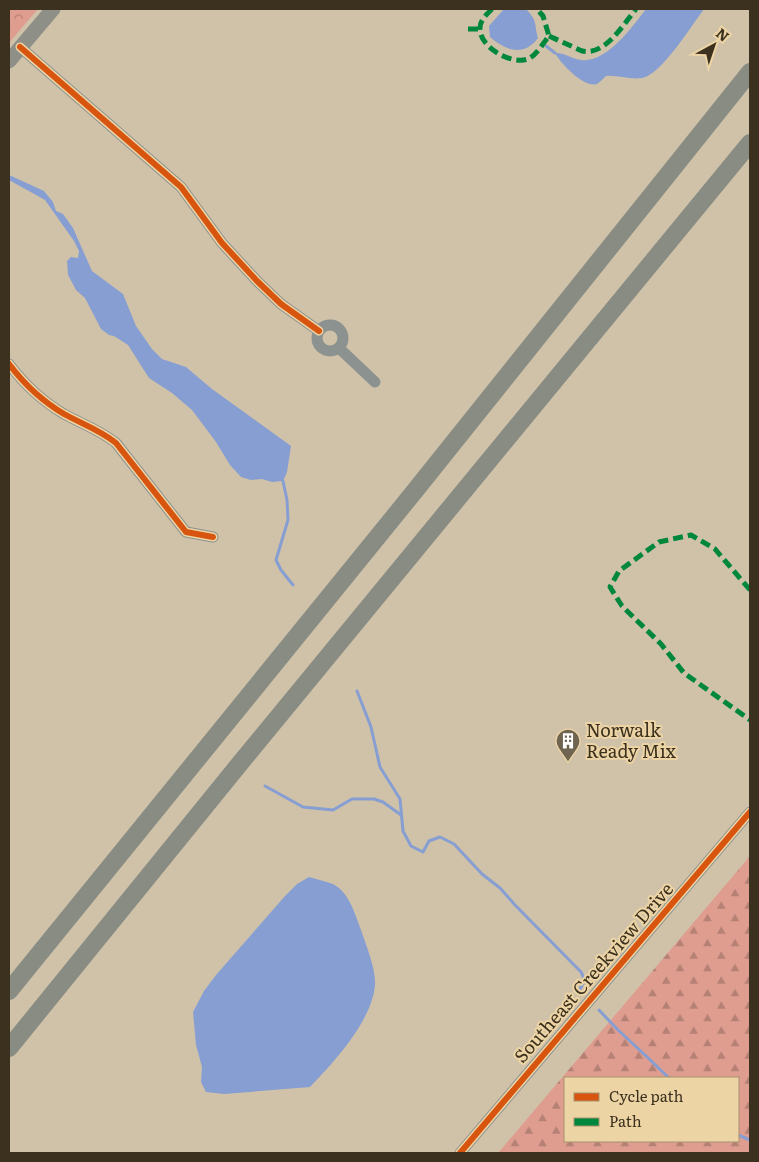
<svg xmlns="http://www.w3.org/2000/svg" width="759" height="1162" font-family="Literata,serif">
  <defs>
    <pattern id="forest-firs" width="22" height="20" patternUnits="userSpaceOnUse" patternTransform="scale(1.25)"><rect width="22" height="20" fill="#df9d90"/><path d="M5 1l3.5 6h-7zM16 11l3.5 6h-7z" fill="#b68175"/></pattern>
    <pattern id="park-crowns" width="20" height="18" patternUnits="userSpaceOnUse" patternTransform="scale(1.25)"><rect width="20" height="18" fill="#df9d90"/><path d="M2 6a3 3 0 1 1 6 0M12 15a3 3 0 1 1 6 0" fill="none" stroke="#b68175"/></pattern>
  </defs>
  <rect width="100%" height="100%" fill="#d0c2a9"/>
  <path fill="url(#forest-firs)" fill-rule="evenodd" d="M750 856V1153H498ZM565 1078H738V1141H565Z"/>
  <polygon fill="url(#park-crowns)" points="9,9 38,9 9,43"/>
  <g fill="#869ed2">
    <path d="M504 9H526C538 21 534 24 538 38 524 57 506 51 490 37L489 26Z"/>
    <path d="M646 9H704C692 25 661 75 642 78 630 80 618 75 606 76 604 78 600 82 597 84 584 88 561 64 555 53 564 52 572 59 581 60 607 63 632 27 646 9Z"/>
    <polygon points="9,175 44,191 53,202 56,211 63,214 73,228 92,271 123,294 136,326 152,349 162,359 186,367 212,389 291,446 287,472 283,481 272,482 262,479 251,480 241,477 230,465 216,442 192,410 172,393 149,378 128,345 114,336 109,335 101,329 85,298 76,290 68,275 67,261 71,257 78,258 79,251 74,241 45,200 9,180"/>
    <path d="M309 877C315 879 321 880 327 882 348 887 354 912 361 930 366 945 376 969 375 985 372 1021 334 1062 310 1087L224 1094 206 1092 201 1082 202 1067 196 1045 193 1012 204 991 216 975 285 896 297 884Z"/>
  </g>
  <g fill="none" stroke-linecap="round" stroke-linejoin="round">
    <g stroke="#869ed2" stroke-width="3">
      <polyline points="546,46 555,53"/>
      <polyline points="283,481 287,500 288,520 276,560 281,570 293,585"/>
      <polyline points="357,691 371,727 380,767 400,799 403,831 411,846 423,852 429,841 440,837 454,844 482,874 500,888 515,905 581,972 585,980 580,989"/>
      <polyline points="265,786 303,807 333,810 352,799 374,799 383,802 401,815"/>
      <polyline points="599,1010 617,1029 646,1056 669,1078"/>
      <polyline points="738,1135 750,1140"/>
    </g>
    <g stroke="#8b928f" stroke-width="11">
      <polyline points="20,47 181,187 222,243 257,281 281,304 319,331"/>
      <circle cx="330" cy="338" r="13"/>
      <polyline points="339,348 375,382"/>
      <path d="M9 364C24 384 42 401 64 414 82 424 100 430 116 443L186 532 213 537"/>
      <polyline points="460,1153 750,812"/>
    </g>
    <polyline stroke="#8e9088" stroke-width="15" points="9,61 53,9"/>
    <g stroke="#898c83" stroke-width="18">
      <polyline points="9,991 414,492 750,72"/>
      <polyline points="9,1048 237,767 750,143"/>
    </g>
    <g stroke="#00873e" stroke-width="5" stroke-dasharray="10 5" stroke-linecap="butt">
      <path d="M492 9C487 14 480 20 480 28 479 47 511 65 528 59 537 55 543 43 549 36L543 16 537 9"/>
      <polyline points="468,29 480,29"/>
      <path d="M549 36 582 51C605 56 623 25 636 9"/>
      <polyline points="750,590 715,549 691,535 659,542 619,571 610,587 622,606 661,644 684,673 750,720"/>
    </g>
    <defs>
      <g id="cycleway">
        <polyline points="20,47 181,187 222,243 257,281 281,304 319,331"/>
        <path d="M9 364C24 384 42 401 64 414 82 424 100 430 116 443L186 532 213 537"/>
        <polyline points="460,1153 750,812"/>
      </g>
    </defs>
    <use href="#cycleway" stroke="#edd4a5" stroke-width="9"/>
    <use href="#cycleway" stroke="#d7550e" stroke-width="6"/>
  </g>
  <defs>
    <symbol id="building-pin" viewBox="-11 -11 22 30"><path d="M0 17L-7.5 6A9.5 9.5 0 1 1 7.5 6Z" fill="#6f644f" stroke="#edd4a5"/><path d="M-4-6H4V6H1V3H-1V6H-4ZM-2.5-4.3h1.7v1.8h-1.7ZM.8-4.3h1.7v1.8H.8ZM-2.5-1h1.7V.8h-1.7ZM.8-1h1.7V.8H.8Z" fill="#fff"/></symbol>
  </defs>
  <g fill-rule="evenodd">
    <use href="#building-pin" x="554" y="727" width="28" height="38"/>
  </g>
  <g text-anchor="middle" stroke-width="4" stroke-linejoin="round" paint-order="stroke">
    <g font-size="18" fill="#3b311e" stroke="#edd4a5" text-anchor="start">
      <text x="586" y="737">Norwalk<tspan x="586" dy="21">Ready Mix</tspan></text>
    </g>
    <g font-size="18" fill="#3b311e" stroke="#edd4a5">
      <text transform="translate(594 973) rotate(-49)" y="6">Southeast Creekview Drive</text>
    </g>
  </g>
  <rect width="759" height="1162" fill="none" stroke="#3b311e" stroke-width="20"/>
  <rect x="564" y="1077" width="175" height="65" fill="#edd4a5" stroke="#a6936f"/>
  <rect x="574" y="1093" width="25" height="8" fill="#d7550e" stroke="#a6936f"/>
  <text x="609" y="1102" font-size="15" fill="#3b311e">Cycle path</text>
  <rect x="574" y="1118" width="25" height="8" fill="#00873e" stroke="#a6936f"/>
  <text x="609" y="1127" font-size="15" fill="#3b311e">Path</text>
  <g transform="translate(714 45) rotate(40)" stroke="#edd4a5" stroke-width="4" paint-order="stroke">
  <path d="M0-4L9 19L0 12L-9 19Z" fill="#3b311e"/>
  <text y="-8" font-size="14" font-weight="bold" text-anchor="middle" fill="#3b311e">N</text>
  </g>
</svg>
